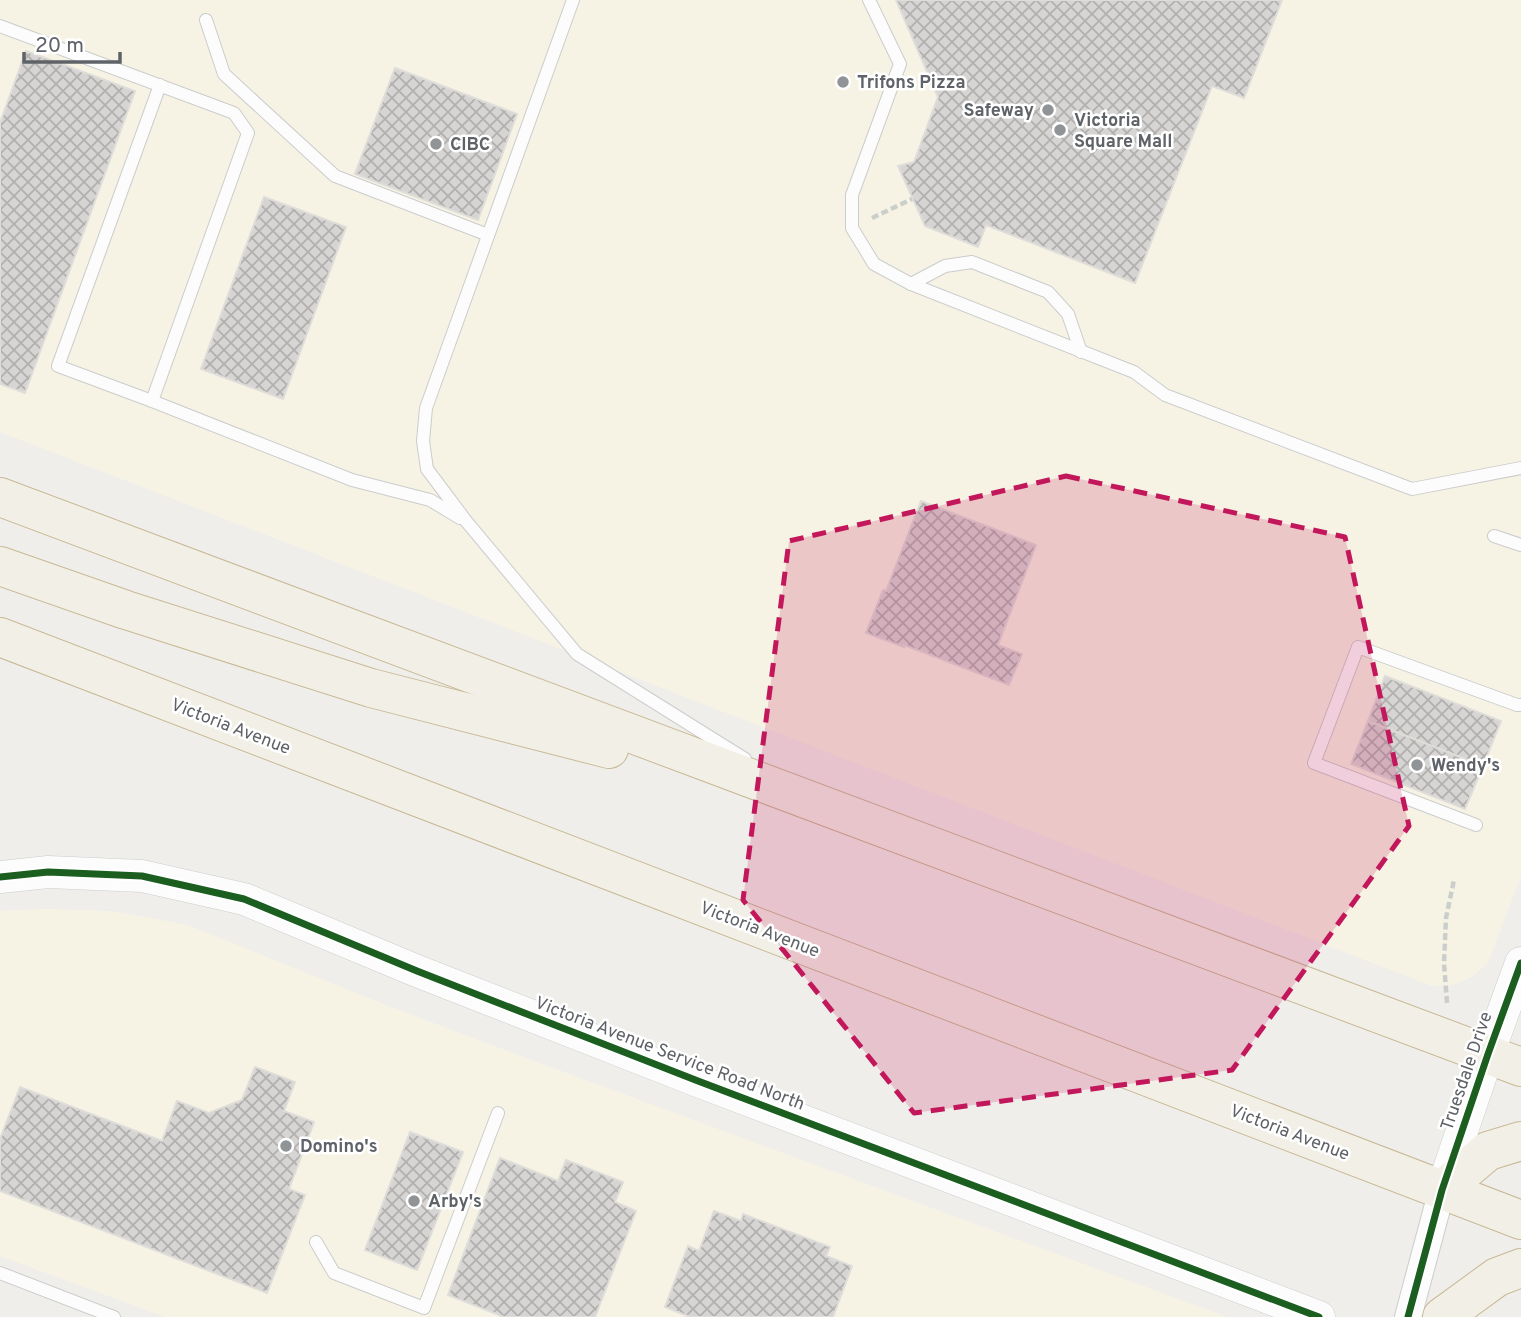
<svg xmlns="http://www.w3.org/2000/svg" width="1521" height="1317" font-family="Overpass,sans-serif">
  <defs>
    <pattern id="building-cross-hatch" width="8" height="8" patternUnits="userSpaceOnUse" patternTransform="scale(1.75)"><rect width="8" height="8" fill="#d6d5d3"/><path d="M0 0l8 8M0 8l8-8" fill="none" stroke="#b1b0af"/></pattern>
  </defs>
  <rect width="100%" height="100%" fill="#efeeea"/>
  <g fill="#f7f3e4">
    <polygon points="0,0 1521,0 1521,876 1488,963 1470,978 1452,985 1432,986 0,432"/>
    <polygon points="47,909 112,911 188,925 386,1005 537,1062 1227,1317 165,1317 0,1256 0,911"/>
  </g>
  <g fill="url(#building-cross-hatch)" stroke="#deddd9" stroke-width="2">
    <polygon points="896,0 1282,0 1244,98 1212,86 1135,283 986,225 978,247 925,226 898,166 914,162 938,97"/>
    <polygon points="26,51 135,91 25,393 0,384 0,123"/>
    <polygon points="395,68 517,114 478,220 355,174"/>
    <polygon points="264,197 346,227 283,399 201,369"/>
    <polygon points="921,501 1036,545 998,645 1022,654 1009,685 904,645 904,647 866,633 883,590 886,591"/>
    <polygon points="1385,676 1501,721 1483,766 1368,721"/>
    <polygon points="1368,721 1483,766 1465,809 1351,764"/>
    <polygon points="255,1067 295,1082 284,1111 314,1122 289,1189 305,1195 267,1293 0,1191 0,1139 20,1087 162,1141 177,1101 209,1113 242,1100"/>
    <polygon points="410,1132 463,1152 417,1270 365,1250"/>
    <polygon points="500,1158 558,1181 566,1160 623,1182 615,1202 636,1211 595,1317 504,1317 448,1295"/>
    <polygon points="714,1211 741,1221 743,1214 830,1247 826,1256 852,1266 833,1317 690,1317 665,1307 688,1246 699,1251"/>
  </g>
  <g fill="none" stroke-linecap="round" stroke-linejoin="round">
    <defs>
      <g id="service">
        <polyline points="573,0 426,408 423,441 427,469 466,521 577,654 745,759"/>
        <polyline points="869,0 900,64 852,195 852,228 874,264 911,284 1134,372 1165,395 1412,489 1521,468"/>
        <polyline points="206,20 224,74 335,176 488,235"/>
        <polyline points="0,26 234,113 248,133 152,401 352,480 430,500 460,518"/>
        <polyline points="911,284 945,266 972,262 1048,292 1068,314 1081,352"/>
        <polyline points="152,401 58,366 160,85"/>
        <polyline points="1494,536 1521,545"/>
        <polyline points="1476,825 1314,763 1358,647 1517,705 1521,705"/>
        <polyline points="316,1242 334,1273 424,1308 498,1113"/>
        <polyline points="0,1273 114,1317"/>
      </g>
      <polyline id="minor" points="1408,1317 1442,1190"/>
      <g id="tertiary">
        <polyline points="0,877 48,872 142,876 244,899 417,971 698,1081 1319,1317"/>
        <polyline points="1442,1190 1488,1054 1521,963"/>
      </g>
      <g id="trunk">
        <polyline points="0,497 1521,1067"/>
        <polyline points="0,566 126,610 371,688 609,749"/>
        <polyline points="0,637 1521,1220"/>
        <polyline points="1442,1190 1488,1151 1521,1141"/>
        <polyline points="1442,1317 1497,1277 1521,1268"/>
      </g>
    </defs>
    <use href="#service" stroke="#cbcccc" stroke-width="14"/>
    <use href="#minor" stroke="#cbcccc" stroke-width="28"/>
    <use href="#tertiary" stroke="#cbcccc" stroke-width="33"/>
    <use href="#trunk" stroke="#c8b996" stroke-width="40"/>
    <g stroke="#cacfcc" stroke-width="4.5" stroke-dasharray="7 3.5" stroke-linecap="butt">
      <polyline points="872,218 912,199"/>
      <polyline points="1447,1003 1444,963 1446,918 1454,880"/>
    </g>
    <use href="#service" stroke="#fdfcfc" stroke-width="12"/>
    <use href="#minor" stroke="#fdfcfc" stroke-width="26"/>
    <use href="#tertiary" stroke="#fdfcfc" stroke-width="32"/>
    <use href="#trunk" stroke="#f2f0e6" stroke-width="38"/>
    <defs>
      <g id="cycleway">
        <polyline points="0,877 48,872 142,876 244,899 417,971 698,1081 1319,1317"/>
        <polyline points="1408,1317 1442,1190 1488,1054 1521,963"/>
      </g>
    </defs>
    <use href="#cycleway" stroke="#fff" stroke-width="11"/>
    <use href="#cycleway" stroke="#1b5e20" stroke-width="7"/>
  </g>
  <path fill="#c2185b" fill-opacity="0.2" stroke="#c2185b" stroke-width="5" stroke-dasharray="14 9" stroke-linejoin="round" d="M1066 476 1345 537 1409 826 1232 1070 914 1113 743 900 789 541Z"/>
  <g fill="#919496" stroke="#fff" stroke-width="2.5">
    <circle cx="843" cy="82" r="7"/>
    <circle cx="1048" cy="110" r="7"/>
    <circle cx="1060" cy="130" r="7"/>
    <circle cx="436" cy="144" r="7"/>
    <circle cx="1417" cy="765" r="7"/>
    <circle cx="286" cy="1146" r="7"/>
    <circle cx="414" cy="1201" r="7"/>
  </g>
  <g text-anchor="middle" stroke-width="5" stroke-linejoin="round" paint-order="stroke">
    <g font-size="18" font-weight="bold" fill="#5f6368" stroke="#fff" text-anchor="start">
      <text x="857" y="88">Trifons Pizza</text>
      <text x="1034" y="116" text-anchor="end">Safeway</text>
      <text x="1074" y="126">Victoria<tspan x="1074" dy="21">Square Mall</tspan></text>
      <text x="450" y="150">CIBC</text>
      <text x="1431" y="771">Wendy's</text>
      <text x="300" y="1152">Domino's</text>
      <text x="428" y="1207">Arby's</text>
    </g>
    <g font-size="18" fill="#5f6368" stroke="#fff">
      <text transform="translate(231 726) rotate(21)" y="6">Victoria Avenue</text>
      <text transform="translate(760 929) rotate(21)" y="6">Victoria Avenue</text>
      <text transform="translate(670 1053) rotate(21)" y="6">Victoria Avenue Service Road North</text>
      <text transform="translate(1466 1071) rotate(-71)" y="6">Truesdale Drive</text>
      <text transform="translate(1290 1132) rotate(21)" y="6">Victoria Avenue</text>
    </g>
  </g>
  <path d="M24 52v10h96v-10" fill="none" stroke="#5f6368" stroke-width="3.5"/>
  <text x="35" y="52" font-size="21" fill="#5f6368" stroke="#ffffff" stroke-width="5" paint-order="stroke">20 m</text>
</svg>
